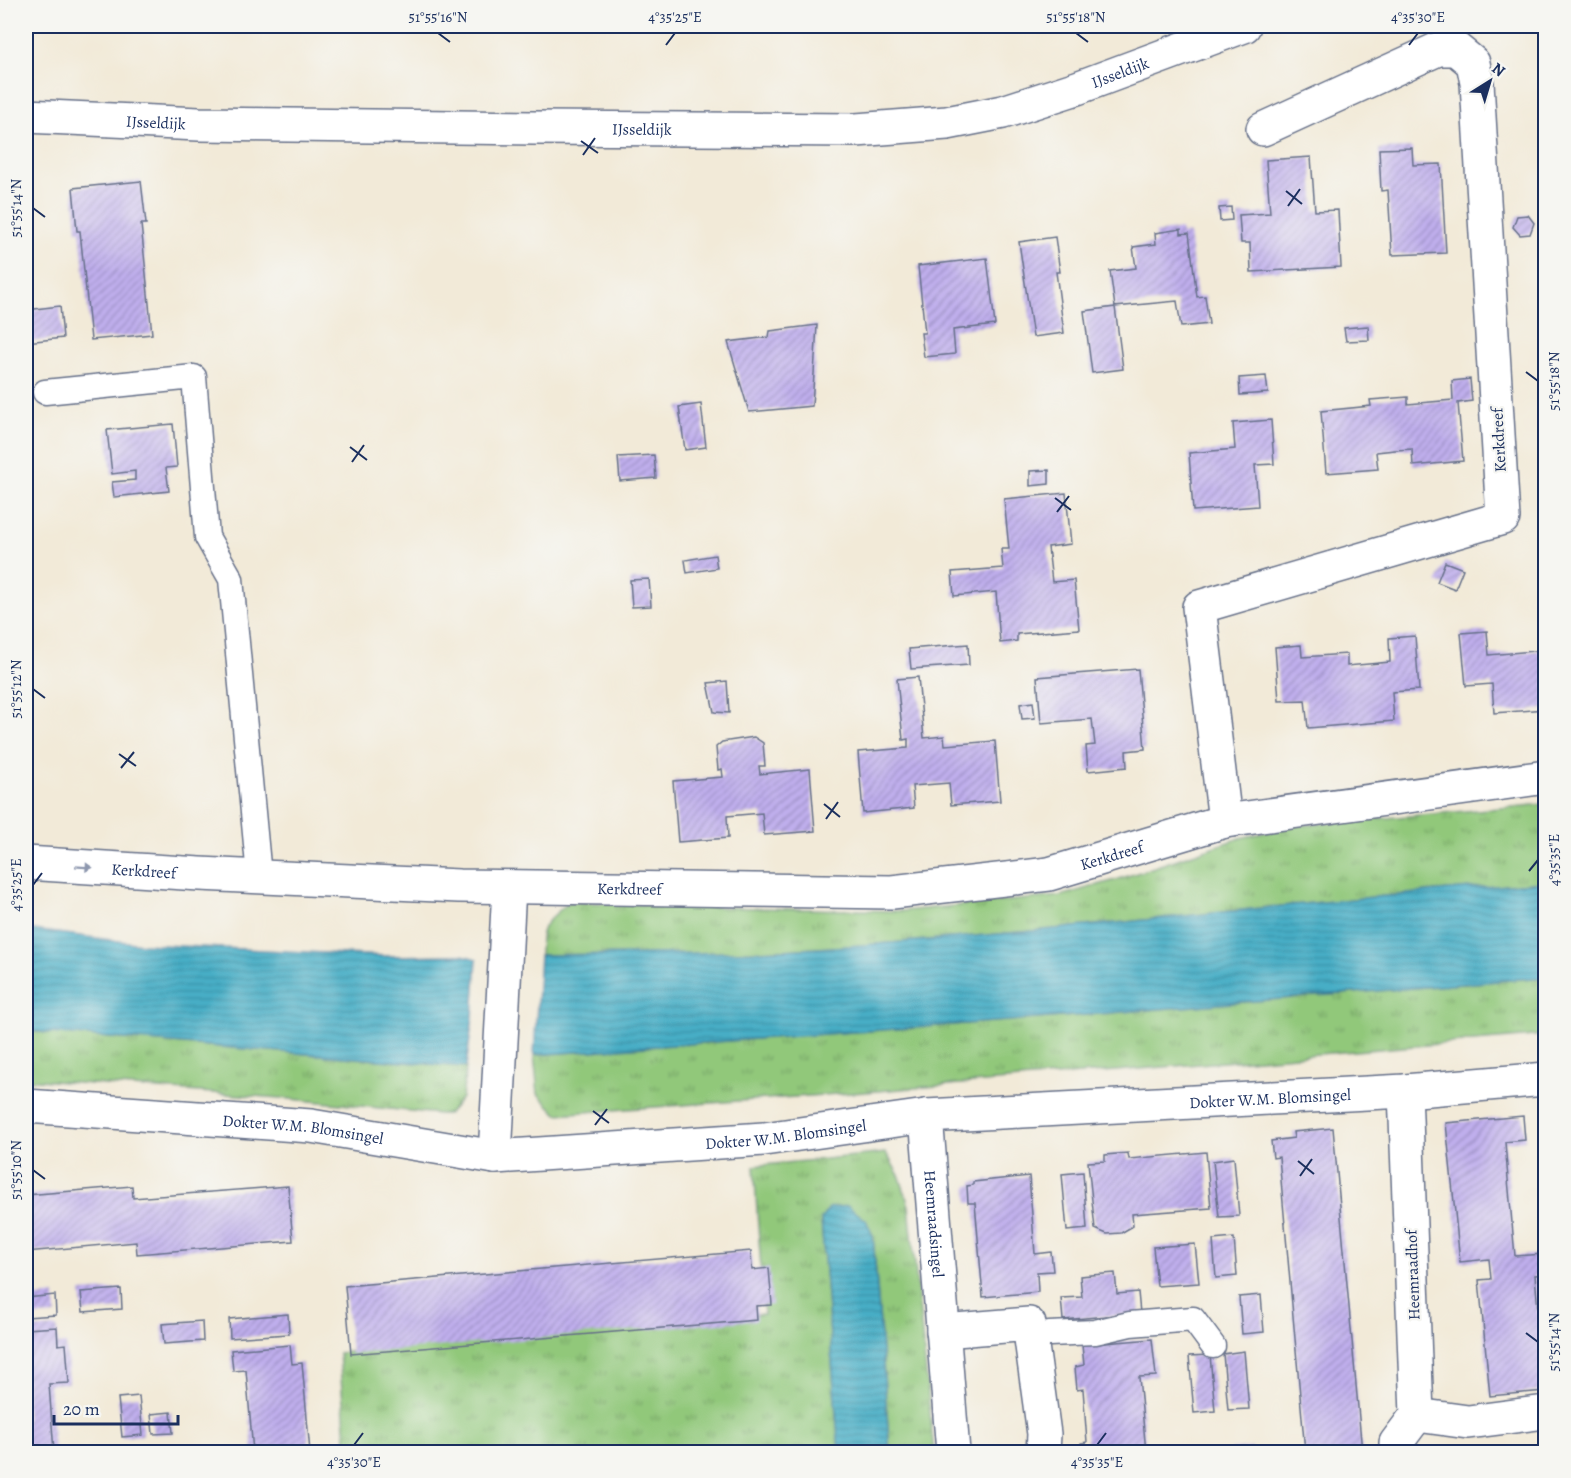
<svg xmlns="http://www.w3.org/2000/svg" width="1571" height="1478" font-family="Alegreya,serif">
  <defs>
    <pattern id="grass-tufts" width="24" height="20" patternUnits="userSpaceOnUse" patternTransform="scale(1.5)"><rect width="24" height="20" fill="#91c87a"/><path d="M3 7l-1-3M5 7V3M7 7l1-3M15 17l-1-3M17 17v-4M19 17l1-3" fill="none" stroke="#76a367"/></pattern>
    <pattern id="water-rules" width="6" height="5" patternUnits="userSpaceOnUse" patternTransform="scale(1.5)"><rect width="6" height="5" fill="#46aec6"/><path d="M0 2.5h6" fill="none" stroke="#3a8ea4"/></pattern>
    <pattern id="building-hatch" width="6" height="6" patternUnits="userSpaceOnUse" patternTransform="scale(1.5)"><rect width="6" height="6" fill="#c0afed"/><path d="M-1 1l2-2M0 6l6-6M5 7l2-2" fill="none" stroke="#9b8fc3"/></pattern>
  </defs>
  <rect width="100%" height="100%" fill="#f6f6f2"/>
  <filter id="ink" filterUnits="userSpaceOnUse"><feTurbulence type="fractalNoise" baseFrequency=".0167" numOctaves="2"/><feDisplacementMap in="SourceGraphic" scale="12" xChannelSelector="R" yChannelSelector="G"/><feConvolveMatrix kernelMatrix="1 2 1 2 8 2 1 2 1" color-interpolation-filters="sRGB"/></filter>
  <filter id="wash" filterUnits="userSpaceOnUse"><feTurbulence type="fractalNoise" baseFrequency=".008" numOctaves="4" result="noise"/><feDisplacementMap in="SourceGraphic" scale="24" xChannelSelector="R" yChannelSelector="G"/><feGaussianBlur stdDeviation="1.35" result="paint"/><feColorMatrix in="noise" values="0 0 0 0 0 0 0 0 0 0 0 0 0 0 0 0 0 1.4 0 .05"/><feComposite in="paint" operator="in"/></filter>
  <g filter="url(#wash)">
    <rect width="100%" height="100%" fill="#f2ead8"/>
    <g fill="url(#grass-tufts)" stroke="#567c6c" stroke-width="1.5">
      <path d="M1545 804V882C1303 900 1061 933 818 948 726 954 632 954 540 955 540 922 546 923 569 902L712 907 902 911 1060 896 1119 879 1240 838 1294 826Z"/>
      <polygon points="1545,977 1545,1035 866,1092 557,1114 538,1094 534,1055 1049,1018"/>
      <polygon points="26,1031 466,1067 462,1098 448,1114 439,1114 281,1098 26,1079"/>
      <polygon points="886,1153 900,1177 909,1206 934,1452 890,1452 873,1236 821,1220 839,1452 347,1452 339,1353 764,1314 754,1166"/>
    </g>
    <g fill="url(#water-rules)" stroke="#306e92" stroke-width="1.5">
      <path d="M1545 882V977L1049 1018 534 1055 540 955C632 954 725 954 818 948 1061 933 1303 900 1545 882Z"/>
      <polygon points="26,929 142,944 387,956 462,955 477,959 473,1017 466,1067 26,1031"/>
      <polygon points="848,1206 866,1220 873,1236 890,1452 839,1452 821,1219 829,1208"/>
    </g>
    <g id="blocks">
      <g fill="url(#building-hatch)">
        <polygon points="1412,148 1413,165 1441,164 1446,253 1392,255 1388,190 1381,191 1379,149"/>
        <polygon points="1311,157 1315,211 1338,210 1341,267 1251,272 1250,243 1241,243 1239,215 1270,213 1266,160"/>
        <polygon points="141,181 146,224 141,224 152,334 91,340 80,231 77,231 73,188"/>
        <polygon points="1231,207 1232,220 1220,221 1219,208"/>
        <polygon points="1528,215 1534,223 1530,234 1520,235 1513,227 1517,216"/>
        <polygon points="1181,229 1181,234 1189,233 1197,297 1205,296 1209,324 1181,327 1177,301 1115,307 1123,369 1092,373 1084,311 1115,307 1110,271 1136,268 1133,247 1156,244 1155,233"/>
        <polygon points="1055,237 1060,272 1056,272 1064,333 1033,337 1019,242"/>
        <polygon points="987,258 995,325 953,330 955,354 924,357 921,333 925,333 918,266"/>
        <polygon points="1541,278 1545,278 1545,302 1543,302"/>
        <polygon points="60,306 63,338 26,342 26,310"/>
        <polygon points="817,325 812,406 749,412 728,342 769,337 770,331"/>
        <polygon points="1368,326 1369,340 1346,341 1344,328"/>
        <polygon points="1266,376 1268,393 1240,395 1239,378"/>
        <polygon points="1470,379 1472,401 1458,403 1463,461 1413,466 1412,449 1395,450 1376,452 1378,469 1326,473 1321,411 1371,406 1370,400 1408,397 1408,404 1453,400 1452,381"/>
        <polygon points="701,404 706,447 685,450 679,407"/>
        <polygon points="1271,420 1274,464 1255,465 1258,506 1193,511 1189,453 1235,449 1233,423"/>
        <polygon points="173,424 177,467 166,468 169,491 114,497 112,482 135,480 135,471 112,474 107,430"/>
        <polygon points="654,455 656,478 620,481 618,457"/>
        <polygon points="1049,470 1049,484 1030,486 1030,471"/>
        <polygon points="1066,493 1071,544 1048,547 1052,582 1074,580 1079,629 1017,634 1017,641 1000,643 996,592 954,596 952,572 1003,568 1001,549 1009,549 1004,499"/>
        <polygon points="715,555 717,568 687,573 685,560"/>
        <polygon points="1445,562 1463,569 1455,589 1437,582"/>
        <polygon points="649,579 651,606 632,607 630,580"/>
        <polygon points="1487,631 1489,655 1545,650 1545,709 1494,713 1492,684 1466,686 1461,633"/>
        <polygon points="1415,636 1419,690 1392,692 1394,721 1308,728 1305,700 1279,701 1275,647 1301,645 1302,657 1347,654 1347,666 1390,662 1389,638"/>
        <polygon points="968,644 969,665 911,669 909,649"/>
        <polygon points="1138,669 1145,749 1126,751 1127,767 1088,771 1086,746 1095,745 1092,719 1041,723 1037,677"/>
        <polygon points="918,677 924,738 944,736 945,745 995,741 1000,801 951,805 949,783 912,786 914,808 863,813 858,752 908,748 908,739 903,740 897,679"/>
        <polygon points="727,681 729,713 714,712 708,683"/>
        <polygon points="1033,702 1035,718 1022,719 1020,704"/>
        <polygon points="754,737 763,743 765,766 759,766 760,774 810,769 815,831 764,835 762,813 727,816 728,838 678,842 673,781 723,777 722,769 718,770 716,747 722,742"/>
        <polygon points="1523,1116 1525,1140 1505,1142 1508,1179 1515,1256 1545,1254 1545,1274 1535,1275 1545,1391 1490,1396 1479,1280 1491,1279 1489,1259 1460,1262 1446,1123"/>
        <polygon points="1333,1128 1335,1150 1362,1452 1305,1452 1279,1157 1273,1158 1271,1141 1294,1138 1293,1132"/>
        <polygon points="1206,1152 1211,1208 1132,1214 1133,1226 1121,1233 1107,1234 1095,1229 1088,1162 1105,1161 1105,1155 1128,1153 1129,1159"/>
        <polygon points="1234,1158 1239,1216 1219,1217 1213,1161"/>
        <polygon points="1083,1172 1087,1229 1067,1231 1062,1174"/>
        <polygon points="1029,1176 1035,1254 1051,1252 1053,1271 1037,1272 1038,1292 983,1297 975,1203 968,1203 967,1186 973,1185 973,1182"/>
        <polygon points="132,1186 133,1198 288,1186 293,1241 137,1254 136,1242 26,1252 26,1195"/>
        <polygon points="1234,1238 1237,1276 1216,1278 1213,1240"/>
        <polygon points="1195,1244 1199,1283 1157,1286 1153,1247"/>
        <polygon points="751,1251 752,1270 769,1268 772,1305 756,1306 757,1320 351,1354 345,1286"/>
        <polygon points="1115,1273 1117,1294 1138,1292 1140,1313 1063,1320 1061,1298 1082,1297 1080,1276"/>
        <polygon points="121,1289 122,1309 83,1312 81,1292"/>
        <polygon points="55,1295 56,1315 26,1317 26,1298"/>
        <polygon points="1261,1295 1264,1332 1242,1334 1239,1297"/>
        <polygon points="288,1314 289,1334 230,1338 229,1319"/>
        <polygon points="202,1321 203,1341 164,1344 162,1324"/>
        <polygon points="57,1327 58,1345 66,1344 69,1383 49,1384 54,1452 26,1452 26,1329"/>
        <polygon points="1152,1339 1156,1376 1139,1377 1146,1452 1082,1452 1081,1443 1087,1442 1083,1389 1077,1390 1075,1367 1084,1365 1082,1345"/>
        <polygon points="290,1345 292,1364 302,1363 310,1452 253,1452 246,1370 233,1371 231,1350"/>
        <polygon points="1244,1351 1249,1409 1228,1410 1223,1354"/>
        <polygon points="1210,1355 1215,1411 1194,1413 1189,1356"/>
        <polygon points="139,1396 143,1435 122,1437 118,1398"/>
        <polygon points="171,1412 173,1433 153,1434 151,1414"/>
        <polygon points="1252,1448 1252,1452 1231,1452 1231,1450"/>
      </g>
    </g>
  </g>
  <g filter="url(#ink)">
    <use href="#blocks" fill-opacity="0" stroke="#667089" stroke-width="1.5"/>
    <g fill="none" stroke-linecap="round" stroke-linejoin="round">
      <defs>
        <g id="service">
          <polyline points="45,392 194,377 207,537 231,579 259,876"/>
          <polyline points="1031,1337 1049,1334 1095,1332 1130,1324 1193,1319 1213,1346"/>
        </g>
        <g id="minor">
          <path id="s1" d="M26 116 199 124 533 128 856 130 947 123 1003 112 1077 88 1244 26"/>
          <polyline points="1225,821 1199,607 1503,518 1477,83 1473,63 1456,49 1438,49 1263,129"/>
          <path id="s2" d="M26 863 200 874 459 886 892 892 1049 874 1225 821 1546 777"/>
          <path id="s3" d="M26 1106 311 1126 495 1157 764 1139 926 1116 1405 1091 1546 1079"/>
          <path id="s4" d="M926 1116 953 1452"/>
          <polyline points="495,1157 509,887"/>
          <polyline points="943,1331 1029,1324 1044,1434 1043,1452"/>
          <polyline points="1417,1415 1468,1422 1546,1412"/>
          <polyline points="1397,1452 1396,1443 1417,1415 1405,1091"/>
        </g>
      </defs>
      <use href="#service" stroke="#667089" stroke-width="27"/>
      <use href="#minor" stroke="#667089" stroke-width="36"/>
      <use href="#service" stroke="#fff" stroke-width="24"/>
      <use href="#minor" stroke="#fff" stroke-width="33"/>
    </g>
    <defs><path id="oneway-solid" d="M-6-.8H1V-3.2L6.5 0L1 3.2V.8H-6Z" transform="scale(1.5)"/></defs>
    <use fill="#8d97ae" href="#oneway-solid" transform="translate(84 867) rotate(4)"/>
  </g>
  <path fill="none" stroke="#1b2f5e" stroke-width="2" d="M438 33 450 42M1076 33 1088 42M666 45 675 33M1409 45 1418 33M581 141 598 153M583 155 595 138M1286 191 1302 204M1288 206 1300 189M33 208 45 217M1526 372 1538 381M350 447 367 460M352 462 364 445M1055 498 1071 510M1057 512 1069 496M33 689 45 698M119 754 136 766M121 768 134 752M824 804 840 817M826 819 838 802M1529 871 1538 860M33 885 42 873M593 1111 609 1123M595 1125 607 1109M1298 1161 1314 1174M33 1170 45 1179M1300 1176 1312 1159M1526 1333 1538 1342M354 1445 363 1433M1097 1445 1106 1433"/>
  <g text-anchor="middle" stroke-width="4.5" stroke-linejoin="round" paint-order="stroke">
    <g font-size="16" fill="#1b2f5e" stroke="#f6f6f2">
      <text dy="6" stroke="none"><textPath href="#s1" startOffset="1102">IJsseldijk</textPath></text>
      <text dy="6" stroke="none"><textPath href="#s1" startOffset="130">IJsseldijk</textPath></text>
      <text dy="6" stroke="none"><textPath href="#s1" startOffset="616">IJsseldijk</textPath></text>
      <text transform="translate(1498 440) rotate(-93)" y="6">Kerkdreef</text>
      <text dy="6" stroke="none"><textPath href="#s2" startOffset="1090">Kerkdreef</textPath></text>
      <text dy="6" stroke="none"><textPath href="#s2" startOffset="118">Kerkdreef</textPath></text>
      <text dy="6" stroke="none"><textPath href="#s2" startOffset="604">Kerkdreef</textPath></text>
      <text dy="6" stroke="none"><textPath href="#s3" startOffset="1250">Dokter W.M. Blomsingel</textPath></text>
      <text dy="6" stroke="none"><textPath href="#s3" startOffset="278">Dokter W.M. Blomsingel</textPath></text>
      <text dy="6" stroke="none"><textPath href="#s3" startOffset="764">Dokter W.M. Blomsingel</textPath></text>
      <text dy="6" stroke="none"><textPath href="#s4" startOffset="108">Heemraadsingel</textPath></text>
      <text transform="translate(1412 1275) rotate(-92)" y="6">Heemraadhof</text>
    </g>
  </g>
  <rect width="1571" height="1478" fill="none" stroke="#f6f6f2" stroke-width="66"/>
  <g transform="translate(1490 81) rotate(37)" stroke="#f6f6f2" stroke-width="4.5" paint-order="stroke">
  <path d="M0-4.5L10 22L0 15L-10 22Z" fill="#1b2f5e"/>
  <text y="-9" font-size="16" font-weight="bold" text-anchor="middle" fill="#1b2f5e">N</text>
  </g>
  <path d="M54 1415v9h124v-9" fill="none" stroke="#1b2f5e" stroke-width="3"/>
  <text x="63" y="1415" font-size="18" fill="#1b2f5e" stroke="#f6f6f2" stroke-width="4.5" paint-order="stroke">20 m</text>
  <rect x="33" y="33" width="1505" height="1412" fill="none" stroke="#1b2f5e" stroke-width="2"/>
  <g font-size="15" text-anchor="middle" fill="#1b2f5e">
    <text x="438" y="22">51°55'16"N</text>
    <text x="675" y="22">4°35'25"E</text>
    <text x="1076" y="22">51°55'18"N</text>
    <text x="1418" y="22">4°35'30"E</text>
    <text transform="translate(16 208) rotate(-90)" y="5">51°55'14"N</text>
    <text transform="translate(1554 381) rotate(-90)" y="5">51°55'18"N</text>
    <text transform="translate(16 689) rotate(-90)" y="5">51°55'12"N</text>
    <text transform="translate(1554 860) rotate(-90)" y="5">4°35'35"E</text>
    <text transform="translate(16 885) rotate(-90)" y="5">4°35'25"E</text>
    <text transform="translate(16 1170) rotate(-90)" y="5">51°55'10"N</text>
    <text transform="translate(1554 1342) rotate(-90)" y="5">51°55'14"N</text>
    <text x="354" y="1467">4°35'30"E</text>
    <text x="1097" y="1467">4°35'35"E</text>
  </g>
</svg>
